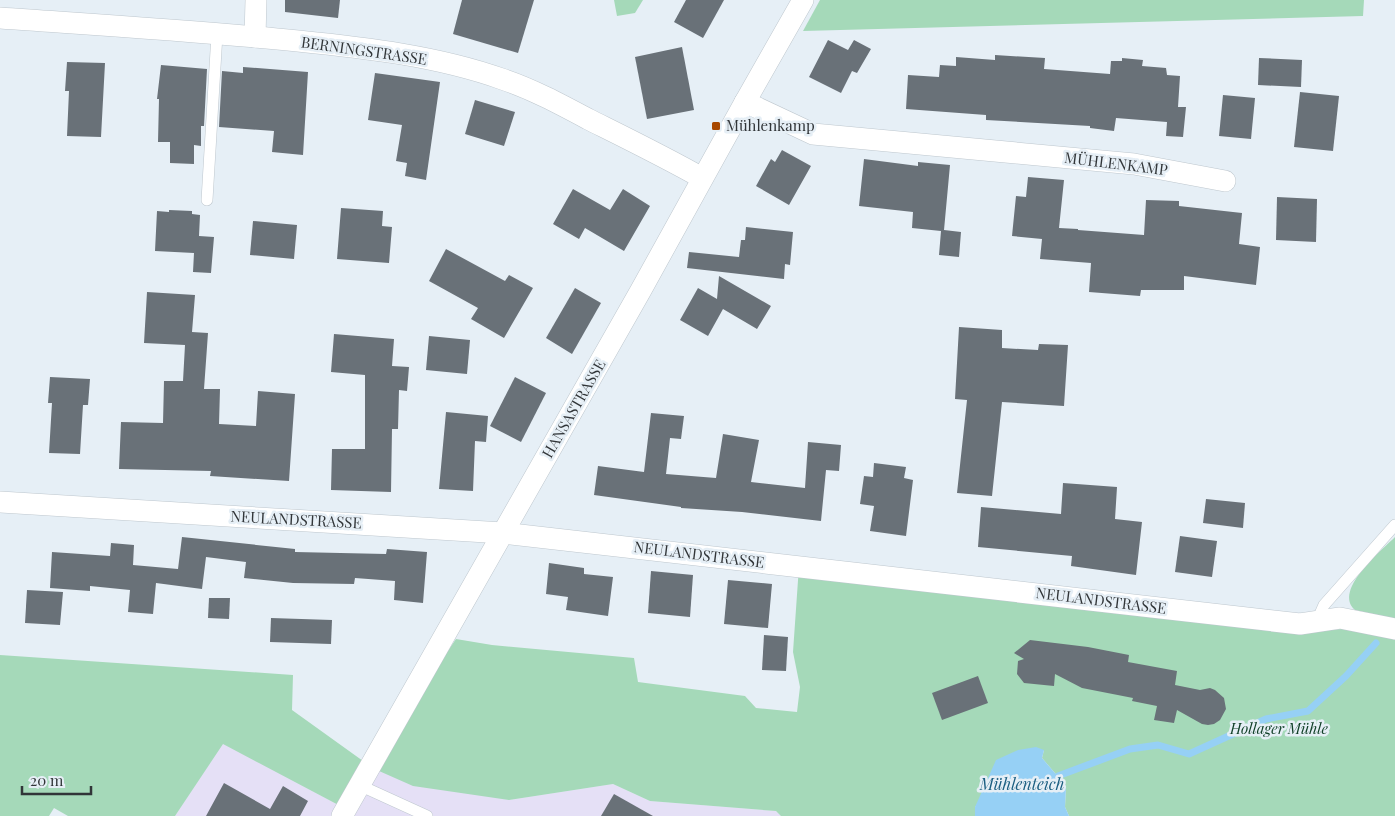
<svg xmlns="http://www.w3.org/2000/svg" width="1395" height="816" font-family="'Playfair Display',serif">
  <rect width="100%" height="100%" fill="#e6eff6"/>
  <polygon fill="#e5e0f6" points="223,743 346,809 370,767 509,800 613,784 650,801 776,811 781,816 175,816"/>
  <g fill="#a5d9b9">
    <polygon points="614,0 643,0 635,13 617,16"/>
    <polygon points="820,0 1364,0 1363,16 803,31"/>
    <path d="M1395 537V619L1355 610C1333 590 1381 551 1395 537Z"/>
    <polygon points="799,566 1297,632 1357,628 1395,636 1395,816 1069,816 1065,807 1066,786 1042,758 1044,750 975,807 975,816 781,816 776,811 650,801 613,784 509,800 413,786 370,767 346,809 223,744 175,816 68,816 54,808 49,816 0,816 0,655 293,675 292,710 370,766 456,639 492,645 634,658 638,682 745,696 756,708 797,712 800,687 793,652"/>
  </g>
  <polygon fill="#96d0f5" points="1036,747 1044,750 1042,758 1066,786 1065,807 1069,816 975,816 975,807 996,760 1018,750"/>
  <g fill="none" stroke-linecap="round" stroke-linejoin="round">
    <polyline stroke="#96d0f5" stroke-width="7" points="1058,776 1130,749 1158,745 1189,754 1266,719 1308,711 1346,676 1376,643"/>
  </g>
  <g fill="#697178">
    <polygon points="285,0 340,0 338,18 285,12"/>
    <polygon points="462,0 534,0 518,53 453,34"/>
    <polygon points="686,0 724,0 703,38 674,22"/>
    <polygon points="828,40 848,50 854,40 871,49 857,73 852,71 841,93 809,77"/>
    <polygon points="682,47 694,110 647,119 635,57"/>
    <polygon points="995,55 1045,58 1044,69 1110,74 1111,61 1122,61 1122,58 1143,60 1142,66 1166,68 1167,75 1180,76 1178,107 1186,107 1183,137 1166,136 1167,122 1116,118 1114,131 1090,128 1090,126 986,120 986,115 906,109 908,75 939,77 940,65 956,66 956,57 995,60"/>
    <polygon points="1259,58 1302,60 1301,87 1258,85"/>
    <polygon points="67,62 105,63 101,137 67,136 69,91 65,91"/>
    <polygon points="161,65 207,69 204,126 201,126 201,146 194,145 194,164 170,163 170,142 158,142 159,99 157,99"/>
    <polygon points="243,67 308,72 303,155 272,152 274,131 219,127 222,71 243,73"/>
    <polygon points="375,73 440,82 426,180 405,176 407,163 396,161 402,125 368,120"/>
    <polygon points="1300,92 1339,96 1333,151 1294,147"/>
    <polygon points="1223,95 1255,98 1251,139 1219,136"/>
    <polygon points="475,100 515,112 504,146 465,134"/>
    <polygon points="782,150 811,166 789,205 756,186 771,159 775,162"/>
    <polygon points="864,159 918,166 918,162 950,165 944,230 961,232 959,257 939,255 941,231 912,228 913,212 859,206"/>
    <polygon points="1028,177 1064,180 1059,228 1078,229 1078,230 1144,235 1146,200 1179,201 1179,206 1242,213 1239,244 1260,247 1256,285 1184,276 1184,290 1141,290 1140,296 1089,292 1091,263 1040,259 1042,239 1012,236 1016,196 1026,197"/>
    <polygon points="573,189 610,210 623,189 650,206 624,251 585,228 579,239 553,224"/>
    <polygon points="1277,197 1317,199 1316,242 1276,240"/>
    <polygon points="341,208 383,211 382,226 392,227 389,263 337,259"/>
    <polygon points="169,210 192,211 192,214 200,215 199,236 214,237 211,273 193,272 194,253 155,251 157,211 169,212"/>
    <polygon points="253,221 297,225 294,259 250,255"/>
    <polygon points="746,227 793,232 790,265 785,264 784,279 687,268 689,252 739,257 741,240 745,240"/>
    <polygon points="446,249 505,281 509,275 533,288 504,338 471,319 478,308 429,281"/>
    <polygon points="719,276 771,306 757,329 723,309 708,336 680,320 698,288 717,299"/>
    <polygon points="575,288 601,303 572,354 546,338"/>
    <polygon points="147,292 195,295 192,332 208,333 204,389 220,389 219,424 256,426 258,391 295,394 289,481 210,476 211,471 119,469 121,422 163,423 164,381 183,381 185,345 144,343"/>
    <polygon points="959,327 1002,330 1002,348 1038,350 1039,344 1068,345 1064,406 1002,402 992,496 957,493 967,400 955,399"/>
    <polygon points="334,334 394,339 392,366 409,367 407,391 399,390 398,429 392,429 391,492 331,490 332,449 365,449 365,375 331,372"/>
    <polygon points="429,336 470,340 467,374 426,370"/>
    <polygon points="50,377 90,379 88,405 83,405 80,454 49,453 52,403 48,403"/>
    <polygon points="515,377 546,393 521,442 490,426"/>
    <polygon points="446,412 488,416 486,442 475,441 473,491 439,489"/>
    <polygon points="651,413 684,416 681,439 670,438 666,474 716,478 723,434 759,440 751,482 805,488 808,442 841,445 839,471 826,470 821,521 742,512 681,508 681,507 594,495 598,466 644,472"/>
    <polygon points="874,463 906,467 904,478 913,480 906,536 870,531 874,506 860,504 864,476 873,477"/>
    <polygon points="1063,483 1117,487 1115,519 1142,522 1136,575 1071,566 1072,556 978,547 981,507 1061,514"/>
    <polygon points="1206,499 1245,503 1243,528 1203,523"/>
    <polygon points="1180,536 1217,541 1212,577 1175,572"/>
    <polygon points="182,537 295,549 295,552 386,554 387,549 427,552 423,603 394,600 395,581 355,578 354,584 293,583 244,578 246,562 206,557 202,589 156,583 153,614 128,612 130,590 90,586 90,591 50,588 52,552 110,556 111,543 134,545 133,565 178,569"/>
    <polygon points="549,563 584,568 584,574 613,577 608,616 566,610 568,597 546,594"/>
    <polygon points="651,571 693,575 690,617 648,613"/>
    <polygon points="728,580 772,584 768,628 724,624"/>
    <polygon points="27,590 63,592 60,625 25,623"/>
    <polygon points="209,598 230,598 229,619 208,618"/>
    <polygon points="271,618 332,620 331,644 270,642"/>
    <polygon points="764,635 788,637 786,671 762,670"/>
    <polygon points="1030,640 1088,647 1129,655 1128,662 1177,671 1175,685 1200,690 1210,688 1215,690 1224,698 1226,709 1220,720 1214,724 1208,725 1202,724 1177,710 1174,723 1154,720 1157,706 1132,701 1133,698 1082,688 1055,674 1054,686 1024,683 1017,674 1018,661 1024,659 1014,653"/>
    <polygon points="978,676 988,703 942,720 932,693"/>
    <polygon points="224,783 270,809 283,786 308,801 300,816 206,816"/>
    <polygon points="614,794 653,816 601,816"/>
  </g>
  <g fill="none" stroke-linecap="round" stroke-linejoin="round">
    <defs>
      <g id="lane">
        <polyline points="207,200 217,34"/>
        <polyline points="1317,621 1324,605 1395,525"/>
        <polyline points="359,785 427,816"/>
      </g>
      <g id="street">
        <path d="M0 18C99 25 199 31 298 41 367 48 437 56 502 79 532 89 560 104 588 119 626 138 665 157 702 178"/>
        <polyline points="255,37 256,0"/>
        <polyline points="745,102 813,134 1134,164 1225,181"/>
        <polyline points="0,502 503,533 1300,624 1340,618 1395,629"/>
        <polyline points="342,816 641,290 745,102 803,0"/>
      </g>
    </defs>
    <use href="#lane" stroke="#bec7ce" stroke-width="12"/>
    <use href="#street" stroke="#bec7ce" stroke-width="22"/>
    <use href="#lane" stroke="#fff" stroke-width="11"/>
    <use href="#street" stroke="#fff" stroke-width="21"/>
  </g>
  <rect fill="#a84800" stroke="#e6eff6" stroke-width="2" x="711" y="121" width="10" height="10" rx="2.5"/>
  <g text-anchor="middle" stroke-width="5" stroke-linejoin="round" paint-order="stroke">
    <g font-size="15" fill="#313538" stroke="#e6eff6">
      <text transform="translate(364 51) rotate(8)" y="5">BERNINGSTRASSE</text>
      <text transform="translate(1116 164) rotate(7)" y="5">MÜHLENKAMP</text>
      <text transform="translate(574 409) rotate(-60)" y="5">HANSASTRASSE</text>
      <text transform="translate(296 520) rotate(3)" y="5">NEULANDSTRASSE</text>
      <text transform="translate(699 555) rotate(7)" y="5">NEULANDSTRASSE</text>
      <text transform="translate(1101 601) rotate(7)" y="5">NEULANDSTRASSE</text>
    </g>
    <g font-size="15" fill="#313538" stroke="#e6eff6" text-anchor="start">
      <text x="726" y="131">Mühlenkamp</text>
    </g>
    <g font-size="15" font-style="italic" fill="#103f27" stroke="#e6eff6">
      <text x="1279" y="734">Hollager Mühle</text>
    </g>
    <g font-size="16" font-style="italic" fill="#1b5e81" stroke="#e6eff6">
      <text x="1022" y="790">Mühlenteich</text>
    </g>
  </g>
  <path d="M22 786v8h69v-8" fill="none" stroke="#313538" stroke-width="2.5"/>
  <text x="30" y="786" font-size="15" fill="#313538" stroke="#e6eff6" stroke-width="4" paint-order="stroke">20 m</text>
</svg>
